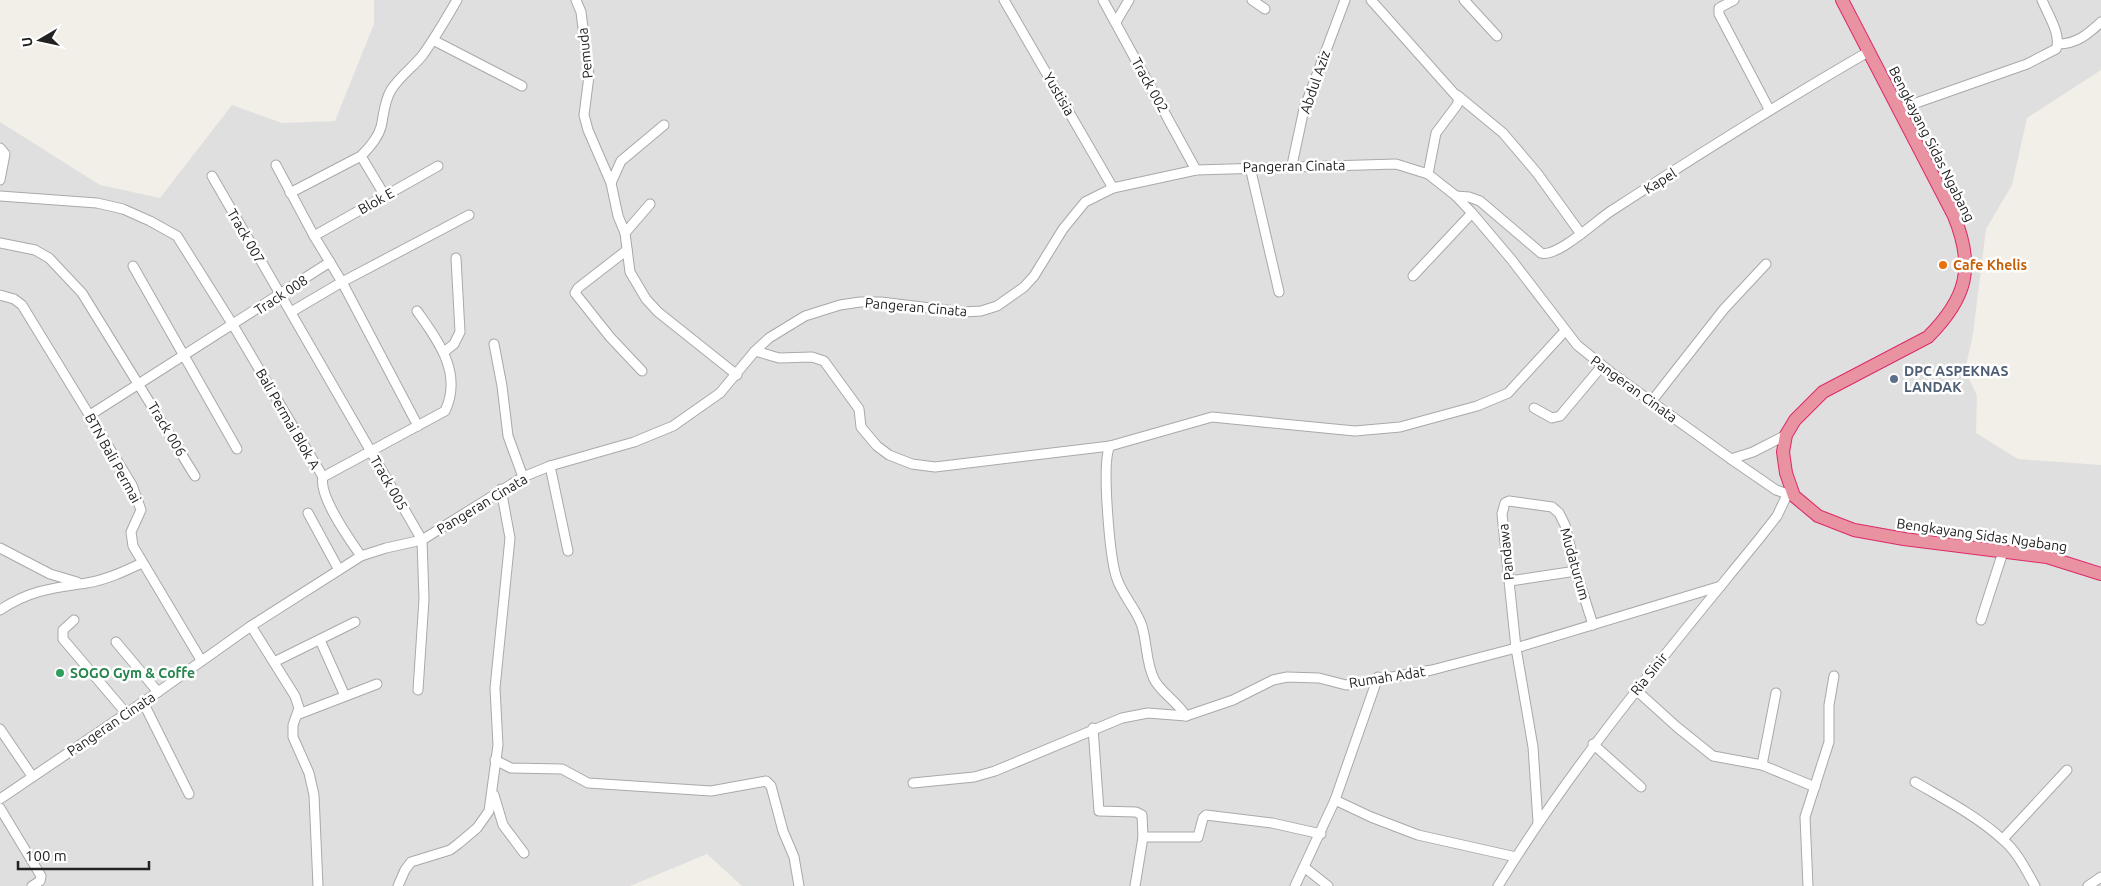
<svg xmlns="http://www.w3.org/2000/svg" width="2101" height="886" font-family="Ubuntu,sans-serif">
  <rect width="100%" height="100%" fill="#f2efe9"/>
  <polygon fill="#e0dfdf" points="374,0 2101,0 2101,70 2027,118 2012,185 1986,229 1973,334 1965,370 1977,396 1976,433 2018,459 2101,465 2101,886 742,886 707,854 630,886 0,886 0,122 100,185 160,198 232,105 282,123 335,121 374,24"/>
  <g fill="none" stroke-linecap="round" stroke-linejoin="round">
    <defs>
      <g id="minor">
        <polyline points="576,0 581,12 589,76 584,115 588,130 611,183 618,216 625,233 630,272 646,299 658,312 737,375"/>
        <polyline points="1004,0 1113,188"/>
        <polyline points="1103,0 1196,170"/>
        <polyline points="1252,0 1265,9"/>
        <polyline points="1371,0 1459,99 1457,105 1436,133 1428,174"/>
        <polyline points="1464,0 1497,36"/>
        <polyline points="1734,0 1719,8 1719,14 1769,109"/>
        <polyline points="1116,22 1129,0"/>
        <polyline points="433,40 522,86"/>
        <path d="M2058 44C2077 44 2088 34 2101 22"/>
        <polyline points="1457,95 1503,133 1537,173 1581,234"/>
        <path d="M1899 109 2027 64 2056 49C2062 35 2047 13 2042 0"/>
        <polyline points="0,148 5,154 0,180"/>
        <polyline points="361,156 385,196"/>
        <polyline points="276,165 314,236 342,282 469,215"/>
        <polyline points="1292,165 1304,109 1345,0"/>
        <polyline points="1250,167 1279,292"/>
        <polyline points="212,176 422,540 424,599 418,690"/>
        <polyline points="611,183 621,161 664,125"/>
        <path d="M290 193 361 156C369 148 378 138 381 127 384 114 384 102 391 90 400 76 412 68 422 56 435 38 446 19 457 0"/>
        <path d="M0 196 97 203 123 209 150 221 177 236 233 325 323 477 445 411C463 373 438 341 417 311"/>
        <path d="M1456 196 1469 197 1480 201 1541 253C1557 258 1597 220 1611 211 1696 156 1781 102 1868 52"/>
        <polyline points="625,233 650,204"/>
        <polyline points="314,236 438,166"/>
        <polyline points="0,243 35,250 49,258 82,293 195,476"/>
        <polyline points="627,250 578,288 575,293 610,337 642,371"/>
        <polyline points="133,266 237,449"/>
        <polyline points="1413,276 1472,213"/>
        <polyline points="0,295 14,299 22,305 132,485 141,510 131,532 133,546 201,660"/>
        <polyline points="291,312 342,282 418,426"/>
        <polyline points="494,344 502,386 508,436 523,477"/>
        <polyline points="755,351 779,358 812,357 824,361 859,409 861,427 877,446 889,455 912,464 935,467 1110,446"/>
        <polyline points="444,352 454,344 460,332 456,258"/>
        <polyline points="1651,402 1724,309 1766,264"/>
        <polyline points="1534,408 1552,418 1560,416 1602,366"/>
        <polyline points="90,415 330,262"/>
        <polyline points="1731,459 1753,452 1786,435"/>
        <polyline points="550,466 568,551"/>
        <path d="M323 477C318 496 350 540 361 556"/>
        <polyline points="308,513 339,570"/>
        <polyline points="0,548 50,574 77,582"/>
        <polyline points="1510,581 1576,571"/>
        <path d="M0 610C30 590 53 588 87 583 106 580 125 571 142 563"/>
        <polyline points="74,620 63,630 63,639 126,713"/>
        <polyline points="1981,620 2003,552"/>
        <polyline points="251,626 295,696 299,708 293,725 293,737 309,773 314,795 318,886"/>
        <polyline points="320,640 345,696"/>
        <polyline points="116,642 158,692"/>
        <polyline points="274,662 355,622"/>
        <polyline points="1636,690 1677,727 1713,756 1762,765 1815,787"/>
        <polyline points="143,702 189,794"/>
        <polyline points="299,714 377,684"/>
        <path d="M1186 716C1176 700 1161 693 1154 679 1146 663 1147 643 1142 626 1136 608 1121 594 1116 576 1110 556 1101 462 1110 446L1212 417 1355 431 1400 427 1477 406 1508 393 1564 332"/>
        <polyline points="1093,728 1099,811 1136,812 1142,815 1143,837 1135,886"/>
        <polyline points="0,729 32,776"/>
        <polyline points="1593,744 1641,787"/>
        <polyline points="495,760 511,768 562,769 588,783 711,791 766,781 771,786 783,831 794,857 799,886"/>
        <polyline points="1762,765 1776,693"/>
        <path d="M1915 782C1944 799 1977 816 2002 839 2017 851 2026 870 2035 886"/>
        <polyline points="913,783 974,777 995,771 1122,718 1148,713 1186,716 1233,700 1273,680 1287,677 1319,678 1346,685 1432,670 1516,648 1721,586"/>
        <polyline points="494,795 503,825 524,853"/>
        <polyline points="0,799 158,692 251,626 361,556 386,548 422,540 523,477 550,466 634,442 673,426 720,393 755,351 769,338 805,316 840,305 860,302 881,302 963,312 981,311 997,306 1024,287 1034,276 1063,229 1085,202 1113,188 1196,170 1396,164 1428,174 1456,196 1472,213 1511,259 1577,345 1613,374 1731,459 1776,490 1794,496"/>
        <polyline points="1335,800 1371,817 1418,835 1516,857"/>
        <polyline points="0,808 41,876 40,881 32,886"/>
        <polyline points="1538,822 1533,747 1516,648 1502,514 1505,503 1509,501 1552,507 1559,513 1565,525 1576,571 1593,625"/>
        <polyline points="1143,837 1198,837 1203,818 1206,815 1272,823 1321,834"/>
        <polyline points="2003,839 2067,770"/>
        <polyline points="1304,867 1328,886"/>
        <polyline points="398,886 405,870 411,862 450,850 458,844 477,828 489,811 498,745 495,688 510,538 501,489"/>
        <polyline points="1295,886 1335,800 1378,677"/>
        <path d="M1498 886C1574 762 1667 652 1759 539L1777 516 1787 495"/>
        <polyline points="1808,886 1805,817 1829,742 1829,705 1834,676"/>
        <polyline points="2088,886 2101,877"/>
      </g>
      <path id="highway" d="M1842 0 1954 216C1975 267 1967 298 1928 337L1823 392 1795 420 1786 435 1783 452 1786 473 1794 496 1818 516 1854 530 1904 539 2047 557 2101 574"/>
    </defs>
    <use href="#minor" stroke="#a9a9a9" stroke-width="11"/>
    <use href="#highway" stroke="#dc2a67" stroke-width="14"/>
    <use href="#minor" stroke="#fff" stroke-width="9"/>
    <use href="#highway" stroke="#e892a2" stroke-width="12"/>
  </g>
  <circle fill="#e8710a" stroke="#fff" stroke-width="2" cx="1943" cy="265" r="5"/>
  <circle fill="#5c6f8a" stroke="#fff" stroke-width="2" cx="1894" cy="379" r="5"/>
  <circle fill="#2e9e5b" stroke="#fff" stroke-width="2" cx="60" cy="673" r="5"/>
  <g text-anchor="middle" stroke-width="5" stroke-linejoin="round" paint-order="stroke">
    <g font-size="14" fill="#222" stroke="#fff">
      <text transform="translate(585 53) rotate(-96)" y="5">Pemuda</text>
      <text transform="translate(1315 82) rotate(-71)" y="5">Abdul Aziz</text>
      <text transform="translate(1150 85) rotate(61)" y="5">Track 002</text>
      <text transform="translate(1059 94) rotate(60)" y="5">Yustisia</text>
      <text transform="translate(1932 144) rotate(63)" y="5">Bengkayang Sidas Ngabang</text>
      <text transform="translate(1294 166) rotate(-1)" y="5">Pangeran Cinata</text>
      <text transform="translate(1660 181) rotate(-32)" y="5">Kapel</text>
      <text transform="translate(376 201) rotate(-29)" y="5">Blok E</text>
      <text transform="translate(246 236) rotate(60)" y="5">Track 007</text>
      <text transform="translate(281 295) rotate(-33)" y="5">Track 008</text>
      <text transform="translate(916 307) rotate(5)" y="5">Pangeran Cinata</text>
      <text transform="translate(1634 389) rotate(36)" y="5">Pangeran Cinata</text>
      <text transform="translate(288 419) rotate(60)" y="5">Bali Permai Blok A</text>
      <text transform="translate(167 429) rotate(59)" y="5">Track 006</text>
      <text transform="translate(113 458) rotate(61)" y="5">BTN Bali Permai</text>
      <text transform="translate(389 483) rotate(60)" y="5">Track 005</text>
      <text transform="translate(482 504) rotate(-31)" y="5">Pangeran Cinata</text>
      <text transform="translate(1982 535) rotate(8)" y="5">Bengkayang Sidas Ngabang</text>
      <text transform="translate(1506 552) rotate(-96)" y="5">Pandawa</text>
      <text transform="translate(1575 564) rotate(74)" y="5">Mudaturum</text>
      <text transform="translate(1649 674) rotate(-51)" y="5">Ria Sinir</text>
      <text transform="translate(1387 677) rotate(-9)" y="5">Rumah Adat</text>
      <text transform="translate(111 724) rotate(-34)" y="5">Pangeran Cinata</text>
    </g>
    <g font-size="14" font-weight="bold" fill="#c56008" stroke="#fff" text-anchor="start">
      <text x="1953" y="270">Cafe Khelis</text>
    </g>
    <g font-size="14" font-weight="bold" fill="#4e5e75" stroke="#fff" text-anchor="start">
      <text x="1904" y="376">DPC ASPEKNAS<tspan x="1904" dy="16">LANDAK</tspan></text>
    </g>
    <g font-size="14" font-weight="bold" fill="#27864d" stroke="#fff" text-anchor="start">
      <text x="70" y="678">SOGO Gym &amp; Coffe</text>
    </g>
  </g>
  <g transform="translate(40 40) rotate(261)" stroke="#ffffff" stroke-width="4" paint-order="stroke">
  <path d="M0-4L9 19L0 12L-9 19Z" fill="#222222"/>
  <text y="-8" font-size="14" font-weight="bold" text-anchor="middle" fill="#222222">U</text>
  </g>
  <path d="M18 861v8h131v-8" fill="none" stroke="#222222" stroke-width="2.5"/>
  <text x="25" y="861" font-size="15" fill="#222222" stroke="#ffffff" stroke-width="4" paint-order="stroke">100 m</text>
</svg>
